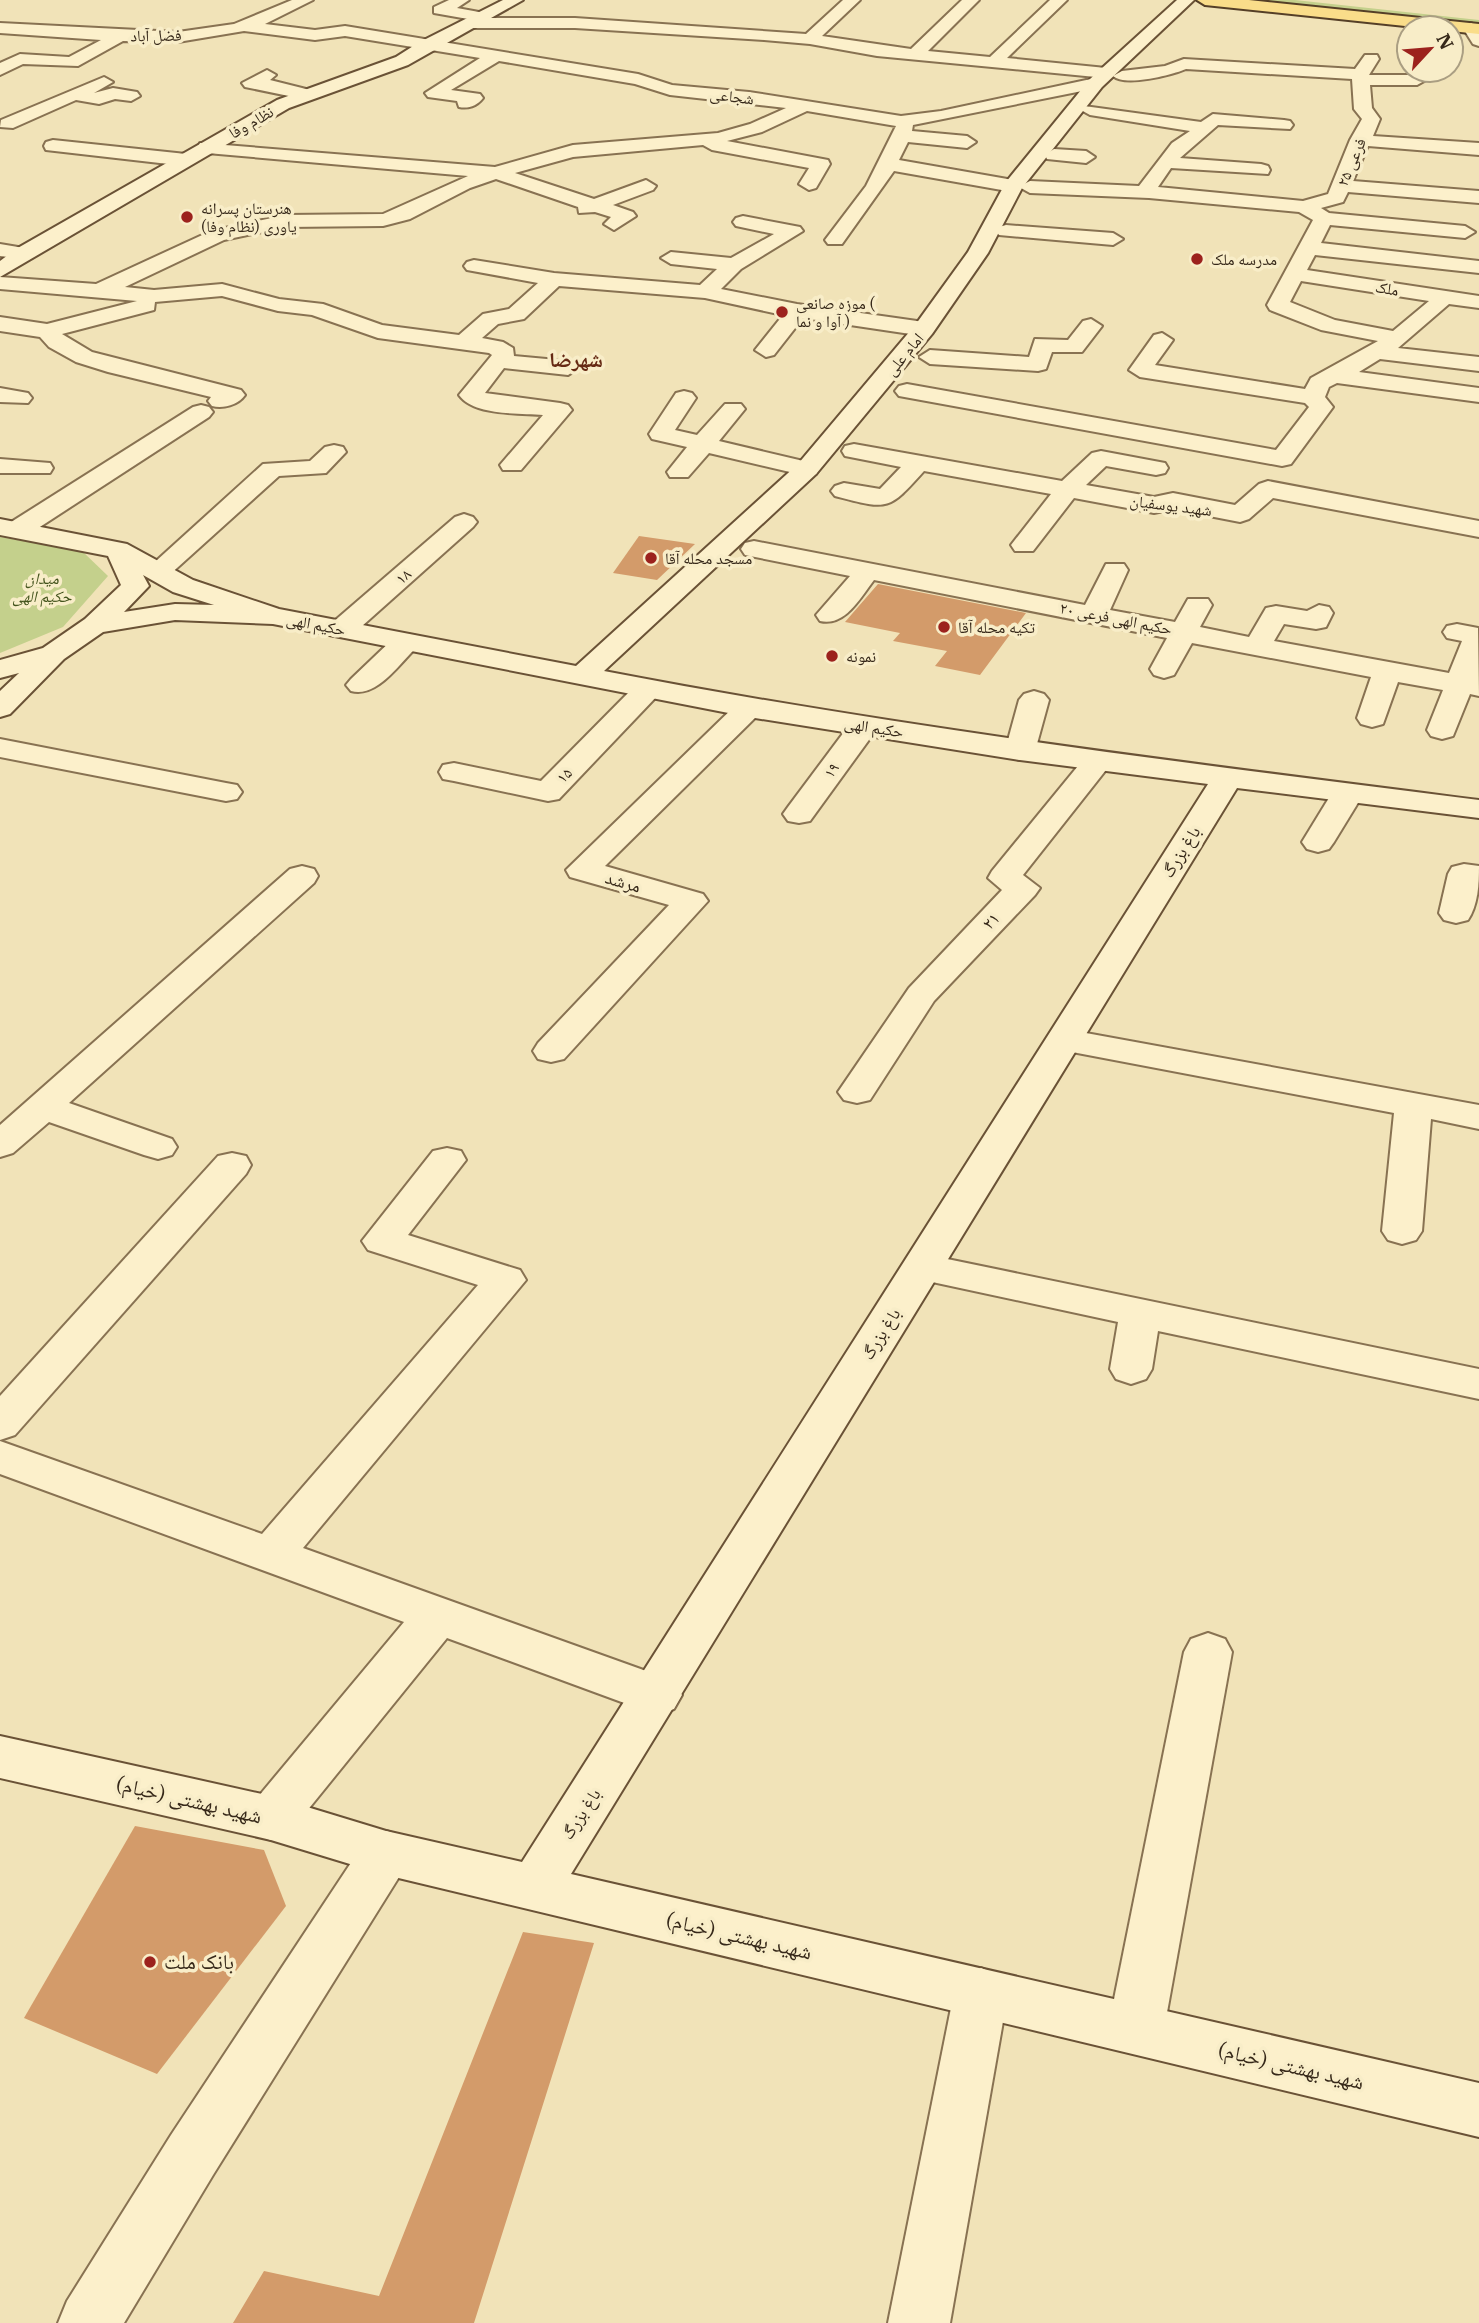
<svg xmlns="http://www.w3.org/2000/svg" width="1479" height="2323" font-family="'IBM Plex Serif','Noto Naskh Arabic',serif">
  <rect width="100%" height="100%" fill="#f1e3b8"/>
  <g fill="#c4d08c">
    <polygon points="1251,0 1295,0 1479,20 1479,24"/>
    <polygon points="0,537 82,551 108,576 63,627 0,653"/>
  </g>
  <g fill="#d39b6a">
    <polygon points="639,536 695,544 657,580 613,573"/>
    <polygon points="878,584 1026,613 980,675 935,666 947,651 893,641 900,633 845,622"/>
    <polygon points="135,1826 264,1850 286,1906 157,2074 24,2018"/>
    <polygon points="523,1932 594,1943 474,2323 233,2323 264,2271 379,2296"/>
  </g>
  <g fill="none" stroke-linecap="round" stroke-linejoin="round">
    <defs>
      <g id="street">
        <path d="M292 0H313L265 24 315 30 345 26 638 74 672 85 749 92 901 116 941 111 1091 79 1097 80 1100 84 1097 88 913 125 912 131 967 136 976 142 967 148 908 142 899 160 1013 180 1022 185 1030 181 1139 186 1172 143 1190 131 1090 115 1081 110 1084 106 1201 122 1213 114 1284 120 1290 121 1293 125 1290 129 1218 125 1180 158 1261 164 1268 166 1270 170 1268 174 1171 168 1158 187 1303 201 1328 194 1350 140 1362 119 1354 109 1352 79 1186 69C1172 75 1125 87 1113 76L1122 71 1165 66 1184 59 1355 69 1365 55H1377L1379 59 1369 75H1417L1426 80 1417 85H1370L1372 108 1380 119 1373 136 1479 143V155L1368 146 1353 181 1479 191V203L1348 192 1343 202 1321 208 1329 213 1465 226 1475 232 1465 238 1330 225 1321 243 1479 261V273L1315 255 1307 270 1479 296V308L1449 304 1398 348 1479 357V371L1380 359 1359 372 1479 388V402L1337 383 1329 387 1325 397 1333 407 1291 464 1282 466 899 396 895 391 899 386 907 384 1276 450 1309 407 1305 403 1140 377 1129 370 1154 335 1162 333 1173 340 1155 365 1305 389 1311 378 1378 341 1321 330 1270 310 1267 305 1313 220 1299 212 1149 198 1030 193 1021 188 1013 192 894 171 842 244H828L825 240 866 186 896 126 807 111 762 132 727 141 828 160 830 164 816 188 809 190 799 184 809 168 712 150 703 145 573 157 515 173 594 199 646 180 656 186 653 190 613 205 633 212 636 216 614 230 604 224 611 217 595 212 579 213 578 207 496 179 470 188 410 219 383 226 286 227 224 240 125 287 154 290 222 284 279 299 323 304 382 325 459 335 483 314 509 309 538 283 467 270 464 266 467 262 474 260 554 273 700 285 717 269 671 264 661 258 671 252 731 258 774 234 736 226 733 222 736 218 743 216 800 227 803 231 741 269 721 289 797 304 924 322 935 329 924 336 803 318 774 355 766 357 755 350 783 315 705 298 559 286 524 319 498 324 482 338 503 342 513 348 514 356 568 361 579 368 568 375 504 368 485 393 560 403 568 405 572 410 521 470H503L500 465 543 415C520 413 474 416 459 395L492 355 489 353 378 338 312 315 278 311 222 296 155 302 154 310 62 334 92 352 241 390 245 395C238 405 223 409 212 406L208 401 211 397 108 372 76 362 49 347 40 337 0 331V317L47 324 137 301 0 289V277L96 284 211 231 286 215 383 214 468 176 207 153 200 151 198 147 200 143 495 167 573 145 718 133 750 124 786 108 670 95 635 84 499 61 451 90 480 94 483 98C477 106 468 109 459 107L457 101 428 97 425 93 480 58 345 36 315 40 244 31 178 42 123 41 78 66 23 64 0 75V63L20 54 69 57 101 40 0 33V23L178 32 234 24ZM1301 281 1429 301 1393 331 1335 320 1290 302Z"/>
        <polygon points="449,0 469,0 457,8 490,14 491,18 575,18 806,34 843,0 860,0 822,36 911,49 962,0 979,0 928,51 990,57 1050,0 1067,0 1007,58 1106,68 1114,73 1106,78 877,56 810,44 764,40 575,28 472,28 464,23 468,19 434,13 434,7"/>
        <polygon points="1471,23 1479,28 1479,46 1473,44 1463,28"/>
        <polygon points="267,70 276,75 270,80 314,91 317,95 308,100 245,87 242,83"/>
        <polygon points="104,77 113,82 94,93 113,88 137,92 140,96 131,101 115,99 99,104 76,100 13,128 0,127 1,120"/>
        <polygon points="53,140 186,154 195,160 186,166 46,150 44,146 46,142"/>
        <polygon points="1054,149 1086,151 1095,157 1086,163 1047,159 1045,155"/>
        <polygon points="1006,225 1113,233 1123,239 1113,245 999,235 996,231 999,227"/>
        <polygon points="0,244 30,249 33,253 23,259 0,256"/>
        <polygon points="1091,319 1102,326 1082,352 1052,352 1046,369 1038,371 930,364 919,357 930,350 1029,357 1035,339 1068,340 1083,321"/>
        <polygon points="0,388 28,393 32,398 28,403 0,402"/>
        <polygon points="684,391 692,393 696,398 675,430 697,435 725,404 741,404 745,409 719,441 816,464 819,469 816,474 807,476 709,453 688,477 670,477 667,472 687,447 652,439 649,434 676,393"/>
        <polygon points="201,405 209,407 213,412 209,417 26,536 8,536 4,530 8,524 193,407"/>
        <path d="M854 444 1062 481 1092 453 1101 451 1165 463 1168 468 1165 473 1156 475 1106 466 1086 485 1154 497 1173 493 1235 505 1259 484 1268 481 1479 521V537L1273 498 1249 519 1240 522 1173 509 1154 513 1074 498 1033 551H1015L1011 545 1051 494 924 471C888 511 889 510 835 496L831 491 835 486 844 483 880 489 901 467 845 456 842 451 845 446Z"/>
        <polygon points="334,445 343,447 346,452 326,473 279,476 167,577 149,577 145,571 263,464 310,461 325,447"/>
        <polygon points="0,459 50,463 53,468 50,473 0,473"/>
        <polygon points="464,514 473,517 477,522 473,527 352,635 342,637 332,635 328,629 332,623 455,517"/>
        <path d="M754 541 1085 605 1106 564H1124L1128 570 1110 610 1175 622 1188 599H1208L1212 605 1200 627 1249 637 1266 608 1276 606 1307 611 1319 605 1329 607 1333 613 1326 627 1316 629 1284 624 1274 641 1449 673 1462 641 1447 638 1443 632 1447 626 1457 624 1478 628 1479 696 1470 694 1453 736 1442 739 1431 736 1427 730 1443 690 1398 682 1383 724 1372 727 1361 724 1357 718 1371 677 1192 643 1174 675 1164 678 1154 675 1150 669 1167 638 874 580C860 598 845 627 820 621L816 615 850 576 745 555 741 549 745 543Z"/>
        <path d="M406 634 416 636 420 642 416 648C398 665 377 698 351 691L346 685 351 679 396 636Z"/>
        <polygon points="648,680 658,683 663,689 658,695 559,799 548,801 454,781 443,779 439,772 443,765 454,763 541,781 638,683"/>
        <polygon points="1034,691 1044,694 1049,700 1035,751 1031,757 1020,760 1009,757 1005,751 1019,700 1024,694"/>
        <polygon points="749,699 759,702 764,708 759,714 605,866 703,894 708,901 564,1059 551,1062 538,1059 533,1051 538,1043 669,905 570,877 566,870 739,702"/>
        <polygon points="864,717 875,720 879,726 810,821 799,823 788,821 783,814 788,807 853,720"/>
        <polygon points="0,739 226,783 237,785 242,792 237,799 226,801 0,757"/>
        <polygon points="1098,752 1109,755 1113,761 1023,875 1040,888 1035,895 934,1001 870,1100 857,1103 844,1100 838,1092 909,988 1002,890 988,878 992,871 1087,755"/>
        <polygon points="1348,784 1359,786 1364,793 1334,842 1329,849 1318,852 1307,849 1302,842 1332,793 1337,786"/>
        <path d="M1464 864 1479 866C1479 884 1478 905 1468 920L1456 923 1444 920 1439 913 1448 874 1452 867Z"/>
        <polygon points="302,866 314,869 318,876 314,883 69,1103 172,1139 177,1147 172,1155 158,1159 144,1155 49,1122 13,1153 0,1157 0,1125 290,869"/>
        <polygon points="1064,1029 1479,1105 1479,1129 1431,1119 1422,1231 1416,1240 1402,1244 1388,1240 1382,1231 1394,1113 1051,1048 1046,1040 1051,1032"/>
        <polygon points="447,1148 461,1151 466,1160 408,1235 520,1270 526,1280 303,1548 674,1681 682,1695 674,1709 657,1715 447,1638 289,1833 271,1840 253,1833 245,1818 253,1803 404,1622 0,1474 0,1441 262,1534 478,1285 368,1250 362,1241 433,1151"/>
        <polygon points="232,1153 246,1156 251,1165 246,1174 15,1435 0,1440 0,1396 218,1156"/>
        <polygon points="923,1254 1479,1369 1479,1399 1158,1331 1152,1369 1146,1379 1131,1384 1116,1379 1110,1369 1118,1322 909,1277 903,1267 909,1257"/>
        <polygon points="1208,1633 1225,1639 1232,1652 1164,2029 1156,2047 1136,2054 1116,2047 1108,2029 1184,1652 1191,1639"/>
        <polygon points="386,1831 404,1837 412,1853 404,1869 213,2175 124,2323 58,2323 67,2301 171,2135 368,1837"/>
        <polygon points="981,1968 1000,1976 1008,1993 950,2323 888,2323 954,1993 962,1976"/>
      </g>
      <g id="secondary">
        <polygon points="503,0 523,0 408,65 289,108 0,277 0,261 16,249 277,100 396,57 418,43"/>
        <path d="M1177 0H1194L1102 87 1022 188 988 253 932 334 816 474 604 671C894 727 1186 763 1479 800V818L1237 788 571 1874 1479 2083V2137L386 1875 271 1840 0 1778V1736L271 1796 386 1831 522 1862 1208 784 1020 760 749 717 273 624 175 620 103 632 64 659 10 714 0 717V691L19 673 0 678V660L43 648 85 619 121 585 108 556 0 535V519L127 544 193 580 279 609 576 666 798 464 916 324 968 252 1006 182 1090 79ZM143 575 173 592 214 605 175 604 124 612 149 586Z"/>
      </g>
      <polygon id="primary" points="1197,0 1249,0 1479,24 1479,34 1451,31 1451,28 1424,28 1205,5"/>
    </defs>
    <use href="#street" stroke="#887252" stroke-width="4"/>
    <use href="#secondary" stroke="#6a5236" stroke-width="4"/>
    <use href="#primary" stroke="#553f27" stroke-width="4"/>
    <use href="#street" fill="#fcf0cb" fill-rule="evenodd"/>
    <use href="#secondary" fill="#fcf0cb" fill-rule="evenodd"/>
    <use href="#primary" fill="#fadd8a" fill-rule="evenodd"/>
  </g>
  <g fill="#9c221d" stroke="#f8edc8" stroke-width="2.5">
    <circle cx="187" cy="217" r="7"/>
    <circle cx="1197" cy="259" r="7"/>
    <circle cx="782" cy="312" r="7"/>
    <circle cx="651" cy="558" r="7"/>
    <circle cx="944" cy="627" r="7"/>
    <circle cx="832" cy="656" r="7"/>
    <circle cx="150" cy="1962" r="7"/>
  </g>
  <g text-anchor="middle" stroke-width="7" stroke-linejoin="round" paint-order="stroke">
    <g font-size="16" fill="#362819" stroke="#f8edc8">
      <text transform="translate(156 35) rotate(-1)" y="6">فضل آباد</text>
      <text transform="translate(732 96) rotate(7)" y="6">شجاعی</text>
      <text transform="translate(251 122) rotate(-30)" y="6">نظام وفا</text>
      <text transform="translate(1351 162) rotate(-67)" y="6">فرعی ۲۵</text>
      <text transform="translate(1387 288) rotate(9)" y="6">ملک</text>
      <text transform="translate(904 354) rotate(-50)" y="6">امام علی</text>
      <text transform="translate(1171 505) rotate(7)" y="6">شهید یوسفیان</text>
      <text transform="translate(403 576) rotate(-41)" y="6">۱۸</text>
      <text transform="translate(1116 618) rotate(11)" y="6">حکیم الهی فرعی ۲۰</text>
      <text transform="translate(316 624) rotate(11)" y="6">حکیم الهی</text>
      <text transform="translate(874 727) rotate(9)" y="6">حکیم الهی</text>
      <text transform="translate(831 770) rotate(-54)" y="6">۱۹</text>
      <text transform="translate(564 775) rotate(-46)" y="6">۱۵</text>
    </g>
    <g font-size="16" fill="#362819" stroke="#f8edc8" text-anchor="start">
      <text x="201" y="214">هنرستان پسرانه<tspan x="201" dy="18">یاوری (نظام وفا)</tspan></text>
      <text x="1211" y="265">مدرسه ملک</text>
      <text x="796" y="309">موزه صانعی (<tspan x="796" dy="18">آوا و نما )</tspan></text>
      <text x="665" y="564">مسجد محله آقا</text>
      <text x="958" y="633">تکیه محله آقا</text>
      <text x="846" y="662">نمونه</text>
    </g>
    <g font-size="16" font-style="italic" fill="#44541d" stroke="#f8edc8">
      <text x="42" y="584">میدان<tspan x="42" dy="18">حکیم الهی</tspan></text>
    </g>
    <g font-size="18" fill="#362819" stroke="#f8edc8">
      <text transform="translate(1181 852) rotate(-58)" y="6">باغ بزرگ</text>
      <text transform="translate(623 882) rotate(16)" y="6">مرشد</text>
      <text transform="translate(991 921) rotate(-46)" y="6">۲۱</text>
      <text transform="translate(881 1334) rotate(-58)" y="6">باغ بزرگ</text>
      <text transform="translate(581 1814) rotate(-57)" y="6">باغ بزرگ</text>
    </g>
    <g font-size="21" font-weight="bold" fill="#662a14" stroke="#f8edc8">
      <text x="576" y="367">شهرضا</text>
    </g>
    <g font-size="21" fill="#362819" stroke="#f8edc8">
      <text transform="translate(189 1800) rotate(13)" y="7">شهید بهشتی (خیام)</text>
      <text transform="translate(739 1936) rotate(13)" y="7">شهید بهشتی (خیام)</text>
      <text transform="translate(1291 2066) rotate(13)" y="7">شهید بهشتی (خیام)</text>
    </g>
    <g font-size="21" fill="#362819" stroke="#f8edc8" text-anchor="start">
      <text x="164" y="1969">بانک ملت</text>
    </g>
  </g>
  <g transform="translate(1430 49) rotate(64)"><circle r="33" fill="#f8edc8" stroke="#aa9e82" stroke-width="2"/>
  <path d="M0-5L12 26L0 18L-12 26Z" fill="#9c221d"/>
  <text y="-10" font-size="19" font-weight="bold" text-anchor="middle" fill="#362819">N</text>
  </g>
</svg>
